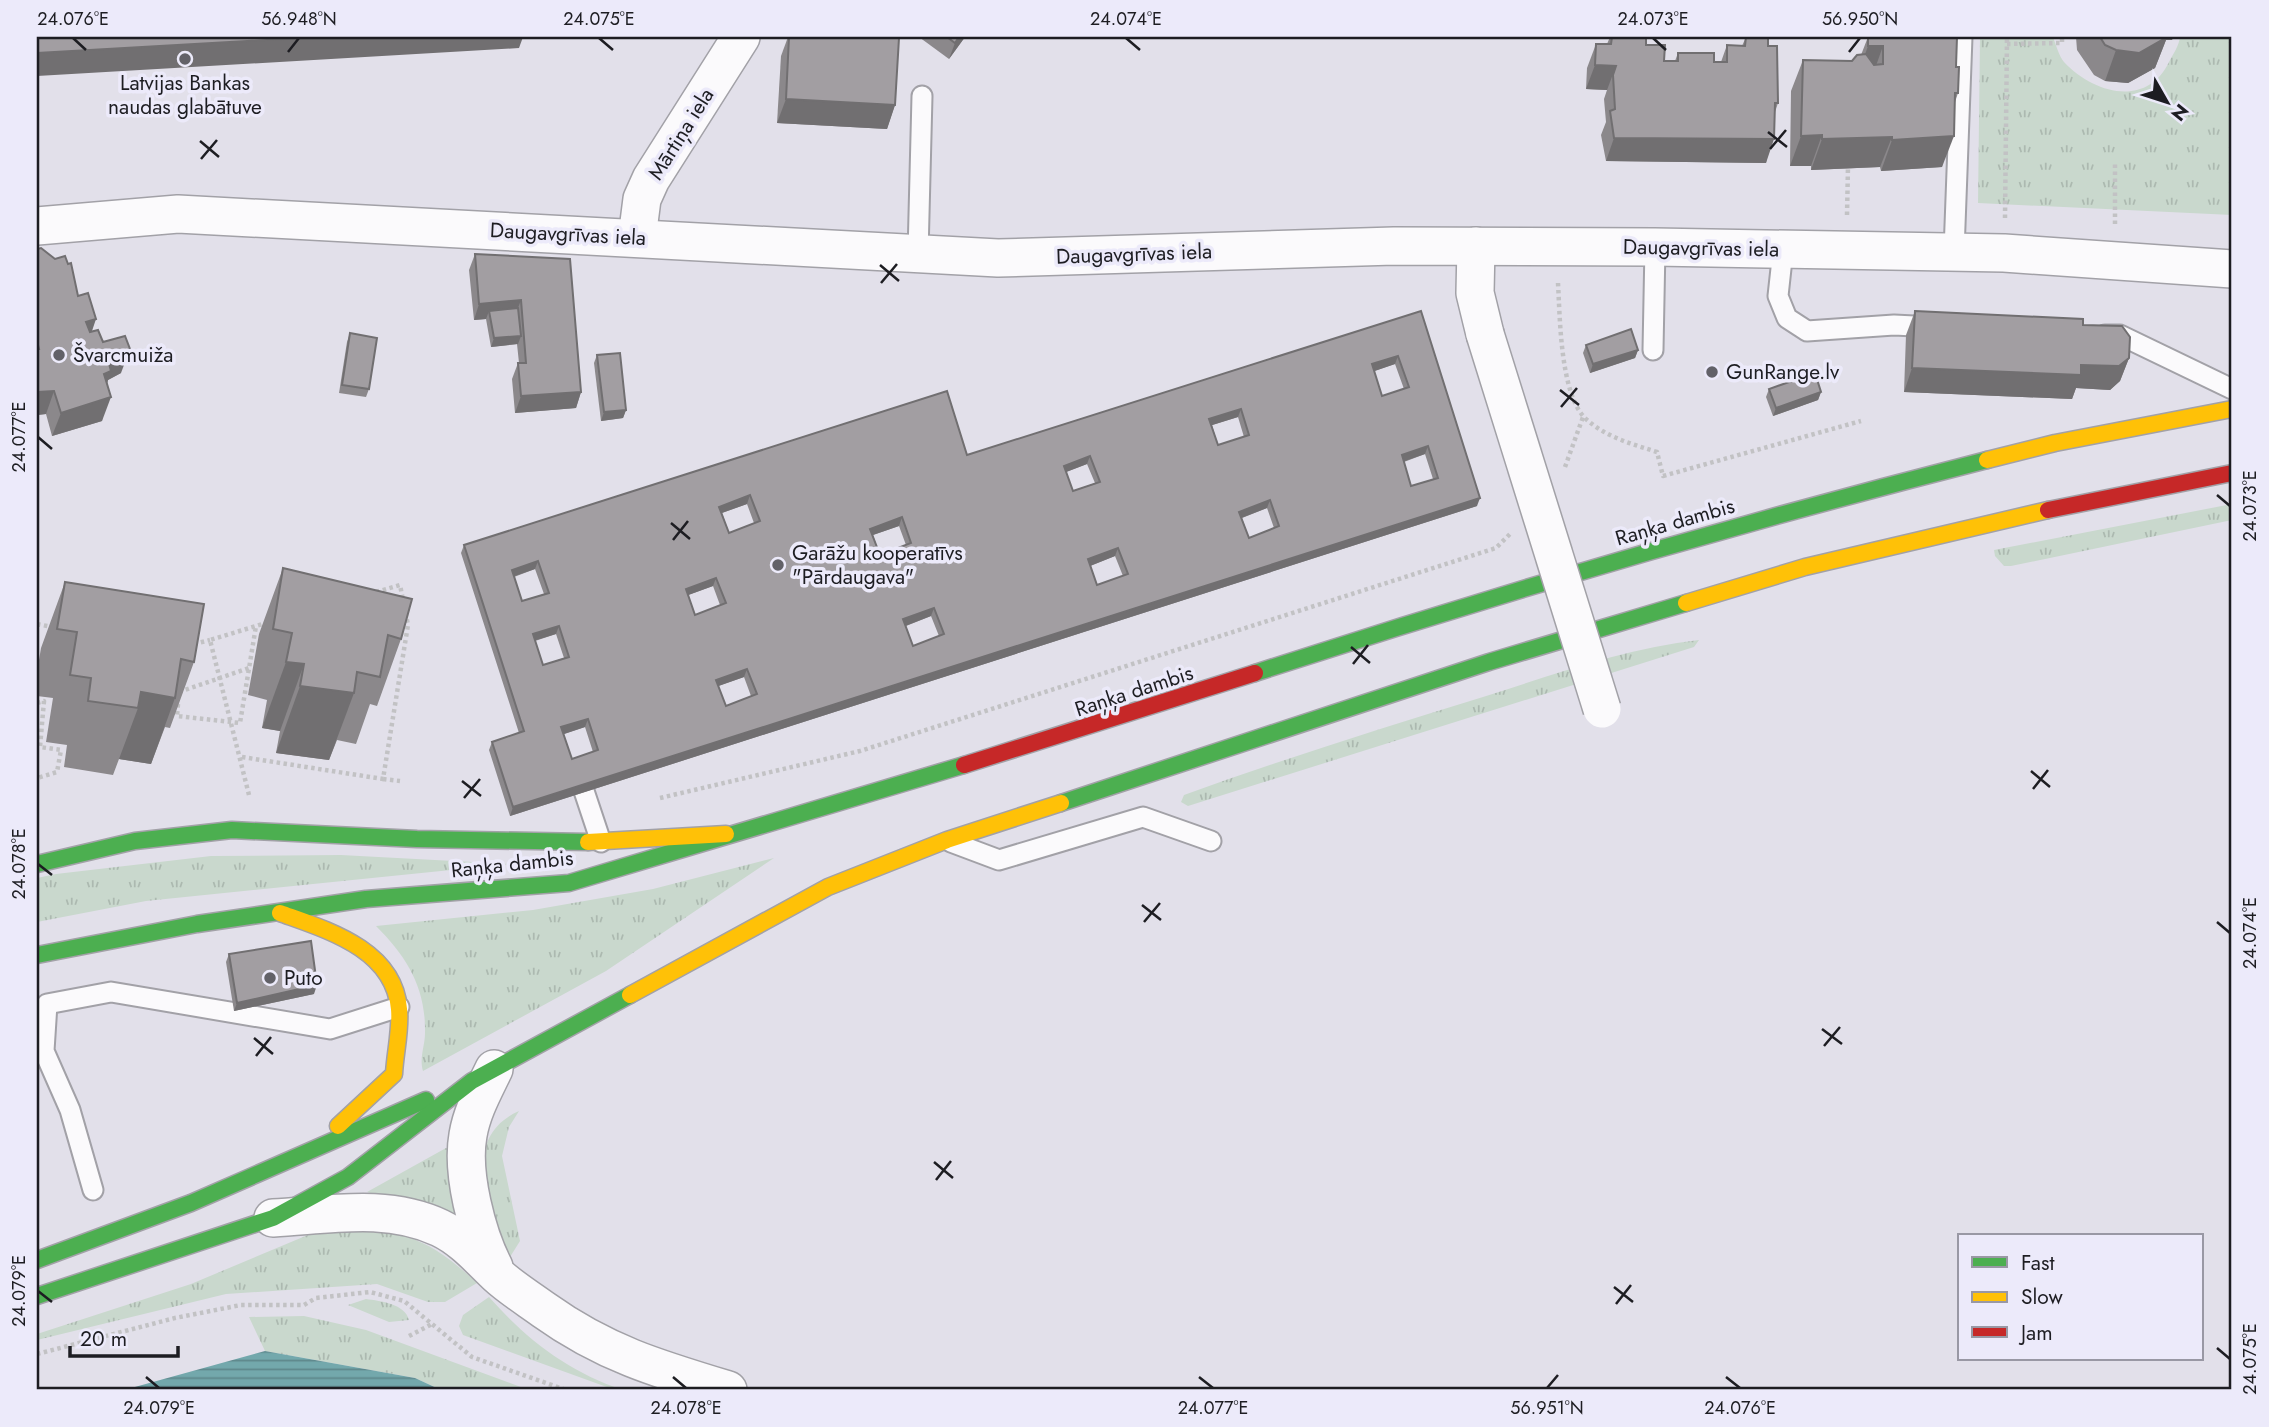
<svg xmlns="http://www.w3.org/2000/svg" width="2269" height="1427" font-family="Jost,sans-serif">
  <defs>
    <pattern id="grass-tufts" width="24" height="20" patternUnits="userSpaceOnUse" patternTransform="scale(1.75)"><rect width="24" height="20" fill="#c9d8cd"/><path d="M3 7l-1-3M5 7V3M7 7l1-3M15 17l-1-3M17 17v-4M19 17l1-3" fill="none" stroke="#acb9b0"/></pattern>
    <pattern id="water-rules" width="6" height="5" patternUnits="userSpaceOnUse" patternTransform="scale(1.75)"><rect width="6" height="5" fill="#73a8ac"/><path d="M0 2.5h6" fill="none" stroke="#5e888c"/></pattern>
  </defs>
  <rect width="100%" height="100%" fill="#e2e0ea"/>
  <g fill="url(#grass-tufts)">
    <path d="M1980 37H2053C2056 45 2059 56 2064 62 2094 94 2147 108 2169 62 2173 54 2179 46 2180 37H2232V215L1978 203Z"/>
    <polygon points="2232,504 2232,520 2011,566 2004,566 1995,556 1994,550"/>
    <path d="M1699 640 1694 647 1188 806 1181 802 1184 795C1283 759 1383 728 1483 697 1553 675 1626 648 1699 640Z"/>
    <polygon points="341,855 511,864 146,901 37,922 37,878 56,874 211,856"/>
    <path d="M774 858 606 971 423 1071C419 1058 425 1046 425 1033 426 988 407 957 376 926L533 910 653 889Z"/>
    <path d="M519 1111 509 1127 502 1156 520 1241 510 1257C486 1212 459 1137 519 1111Z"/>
    <polygon points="446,1148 449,1149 450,1185 457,1220 367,1192"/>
    <path d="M341 1226C405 1232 428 1237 477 1283L445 1302H428L377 1284 226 1294 37 1340V1334L191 1284 315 1232Z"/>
    <path d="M489 1297C527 1340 569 1372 623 1390H615L463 1335 459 1326 463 1315Z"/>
    <path d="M366 1299C381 1301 405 1304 409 1320L389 1322 348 1305Z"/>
    <polygon points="304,1316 366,1330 529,1390 441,1390 415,1378 265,1351 249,1317"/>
  </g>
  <polygon fill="url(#water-rules)" points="265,1351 415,1378 441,1390 124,1390"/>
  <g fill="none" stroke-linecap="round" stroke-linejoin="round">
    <defs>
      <g id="lane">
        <polyline points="1783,250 1778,296 1787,318 1807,331 1894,325 1935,327"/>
        <polyline points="1954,252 1962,37"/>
        <polyline points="918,254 922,96"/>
        <polyline points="2105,335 2120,335 2232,389"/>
        <polyline points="1653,350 1655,247"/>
        <polyline points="584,791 601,842"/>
        <polyline points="951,842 999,860 1143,817 1211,841"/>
        <polyline points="93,1190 70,1110 44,1051 47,1004 111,992 330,1029 399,1007"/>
      </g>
      <g id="street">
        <polyline points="37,226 178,214 998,258 1394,246 1655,247 2004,253 2232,269"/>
        <polyline points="637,238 642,199 651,179 741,37"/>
        <polyline points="1476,246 1475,293 1485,334"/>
        <path d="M494 1069C484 1090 472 1111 468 1135 461 1173 477 1234 494 1267"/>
        <path d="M273 1218C329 1215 387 1203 440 1228 463 1239 479 1258 497 1275 511 1288 529 1299 544 1310 604 1353 658 1369 728 1390"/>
      </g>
      <g id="fast">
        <path d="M1255 673C1497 594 1740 523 1987 460"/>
        <polyline points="1061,803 1489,662 1686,603"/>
        <polyline points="37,864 135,841 232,830 417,839 588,842"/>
        <polyline points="37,955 197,924 366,899 569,883 964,765"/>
        <polyline points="37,1260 191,1203 426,1100"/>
        <polyline points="37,1296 273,1218 348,1177 472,1081 630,995"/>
      </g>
      <g id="slow">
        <polyline points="1987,460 2055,443 2232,409"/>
        <polyline points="1686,603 1805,567 2048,510"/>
        <polyline points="588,842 726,834"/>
        <path d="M280 913C327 930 394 949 399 1009 401 1030 395 1053 394 1074L338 1126"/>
        <polyline points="630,995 828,887 947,840 1061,803"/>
      </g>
      <g id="jam">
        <polyline points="2048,510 2232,473"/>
        <polyline points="964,765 1255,673"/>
      </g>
    </defs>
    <use href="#lane" stroke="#a2a1a7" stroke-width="23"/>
    <use href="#street" stroke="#a2a1a7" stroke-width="40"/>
    <use href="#fast" stroke="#a2a1a7" stroke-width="19"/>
    <use href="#slow" stroke="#a2a1a7" stroke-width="19"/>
    <use href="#jam" stroke="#a2a1a7" stroke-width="19"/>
    <g stroke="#c2c2c4" stroke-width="4.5" stroke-dasharray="3.5 3.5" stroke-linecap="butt">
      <polyline points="2007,44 2062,43 2062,37"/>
      <polyline points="1847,215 1848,166"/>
      <polyline points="2005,218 2007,37"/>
      <polyline points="2115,224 2115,162"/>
      <path d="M1558 283C1560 317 1560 393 1585 418 1605 437 1632 444 1657 452L1663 476 1861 421"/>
      <polyline points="1565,467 1583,417"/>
      <polyline points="376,592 400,585 403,600"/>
      <polyline points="37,624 52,627"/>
      <polyline points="194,644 210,640"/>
      <polyline points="179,692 249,668"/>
      <polyline points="37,703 44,701 40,747 61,750 57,772 37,778"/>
      <polyline points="178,704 177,716 240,723 256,626"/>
      <polyline points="242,757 383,779 408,625 406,615"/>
      <polyline points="383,779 400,781"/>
      <polyline points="249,795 210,640 266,623"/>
      <polyline points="660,798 860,751 1496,548 1511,533"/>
      <polyline points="409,1336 432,1324"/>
      <polyline points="37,1354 175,1318 241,1305 304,1305 316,1298 370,1292 404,1301 472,1357 566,1390"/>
    </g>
    <use href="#lane" stroke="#fbfafc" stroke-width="19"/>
    <use href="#street" stroke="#fbfafc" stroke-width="37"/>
    <use href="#fast" stroke="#4caf50" stroke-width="16"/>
    <use href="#slow" stroke="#ffc107" stroke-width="16"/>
    <use href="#jam" stroke="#c62828" stroke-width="16"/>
    <defs>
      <polyline id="street-bridge" points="1485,334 1602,709"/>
    </defs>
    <use href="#street-bridge" stroke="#a2a1a7" stroke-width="40" stroke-linecap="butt"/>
    <use href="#street-bridge" stroke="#fbfafc" stroke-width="37"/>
  </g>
  <g fill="#8b888b" fill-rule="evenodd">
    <polygon points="788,37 875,37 895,105 887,129 777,123 781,56"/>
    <polygon points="919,37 965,37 949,59"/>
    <polygon points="1610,37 1646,37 1646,45 1664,61 1675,61 1678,53 1714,62 1721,62 1727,45 1742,46 1746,37 1768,46 1778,103 1775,112 1766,163 1606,161 1601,135 1606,122 1604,99 1607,90 1586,89 1587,68 1596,44 1607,44"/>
    <polygon points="1868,37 1957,37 1956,67 1958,93 1955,102 1942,167 1881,171 1880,167 1811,170 1811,166 1790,166 1791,91 1803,60 1852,61 1861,55"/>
    <polygon points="2076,37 2173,37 2172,40 2166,40 2155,68 2128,83 2105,81 2094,75 2077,50"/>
    <polygon points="37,249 78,296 92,332 103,342 121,373 108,380 107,384 102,421 52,436 46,414 37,415"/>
    <polygon points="475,254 570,259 581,392 576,408 515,413 512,379 518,363 519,363 517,344 491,347 486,319 474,320 469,270"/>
    <path d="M1421 311 1477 506 510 816 489 750 492 742 519 733 461 553 464 545 967 455ZM1395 364 1404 389 1382 396 1374 371ZM1238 417 1244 437 1218 445 1212 425ZM1425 454 1433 479 1411 486 1404 462ZM1087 464 1095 483 1073 491 1066 472ZM747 504 754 523 729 533 722 513ZM1267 508 1274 528 1249 538 1242 518ZM899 526 906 545 880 555 873 535ZM1115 556 1123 576 1097 585 1090 566ZM535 569 544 594 522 601 514 577ZM713 586 720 605 695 615 688 595ZM931 616 939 636 913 646 906 626ZM556 634 564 658 543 665 535 641ZM744 677 751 696 726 706 718 686ZM585 727 593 752 572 759 564 734Z"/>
    <polygon points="1915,311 2083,325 2129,358 2120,381 2110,390 2076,388 2072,399 1904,392 1906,335"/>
    <polygon points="350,333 369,389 366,397 339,393 347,342"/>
    <polygon points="1586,345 1638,350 1635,358 1590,373 1583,353"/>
    <polygon points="597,355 626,410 623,418 601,421 594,363"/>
    <polygon points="1769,389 1821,392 1818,400 1773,416 1766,397"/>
    <polygon points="283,568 401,639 377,706 370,704 356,744 337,740 329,760 276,753 280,731 262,728 267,700 248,695 259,634"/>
    <polygon points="65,582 194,662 170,728 165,727 151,764 119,759 113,775 64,767 67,745 46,742 53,698 37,696 37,672 41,648"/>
    <polygon points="229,954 314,994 234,1011 226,962"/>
  </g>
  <g fill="#716f71">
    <polygon points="318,37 523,37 519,48 37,76 37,53"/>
    <polygon points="959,37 965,37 949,59 955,43"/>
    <polygon points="2167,37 2173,37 2172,40 2166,40 2155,68 2128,83 2105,81 2116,50"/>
    <polygon points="1868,46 1883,46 1872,77 1857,77"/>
    <polygon points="1595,65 1616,66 1607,90 1586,89"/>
    <polygon points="786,99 895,105 887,129 777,123"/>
    <polygon points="1822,135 1811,166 1790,166 1801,136"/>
    <polygon points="1954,136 1942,167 1881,171 1892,140"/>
    <polygon points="1892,137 1880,167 1811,170 1822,139"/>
    <polygon points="1614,138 1774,139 1766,163 1606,161"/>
    <polygon points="521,300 515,316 489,311 486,319 474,320 479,304"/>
    <polygon points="96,319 88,343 86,322"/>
    <polygon points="521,336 518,344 491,347 494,338"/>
    <polygon points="130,349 121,373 108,380 103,395 95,398 108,360"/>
    <polygon points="1638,350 1635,358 1590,373 1593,364"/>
    <polygon points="1398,356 1395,364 1369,373 1372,364"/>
    <polygon points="2129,358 2120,381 2110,390 2076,388 2072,399 1904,392 1912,368 2081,365"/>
    <polygon points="54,391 46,414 37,415 37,392"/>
    <polygon points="581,392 576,408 515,413 521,396"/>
    <polygon points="1821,392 1818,400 1773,416 1776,408"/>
    <polygon points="111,397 102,421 52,436 61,413"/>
    <polygon points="1241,409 1238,417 1206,427 1209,419"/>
    <polygon points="626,410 623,418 601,421 604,412"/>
    <polygon points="1428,446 1425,454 1399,463 1402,455"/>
    <polygon points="1090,456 1087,464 1061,474 1064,466"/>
    <polygon points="750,495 747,504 716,515 719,507"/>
    <polygon points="1480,498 1477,506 510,816 513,807"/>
    <polygon points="1270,500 1267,508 1236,520 1239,512"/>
    <polygon points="902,517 899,526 867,537 870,529"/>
    <polygon points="1118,548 1115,556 1085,568 1088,559"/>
    <polygon points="538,561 535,569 509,578 512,570"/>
    <polygon points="716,578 713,586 683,597 686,589"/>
    <polygon points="934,608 931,616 900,628 903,619"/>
    <polygon points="559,626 556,634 530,642 533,634"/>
    <polygon points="286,662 304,664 280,731 262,728"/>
    <polygon points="747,669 744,677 713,688 716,680"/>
    <polygon points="300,686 354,693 329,760 276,753"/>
    <polygon points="141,692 175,698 151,764 119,759 138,708"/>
    <polygon points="588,719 585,727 558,736 561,727"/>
    <polygon points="317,985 314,994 234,1011 237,1003"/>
  </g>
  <g fill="#a29ea2" stroke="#716f71" stroke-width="2" fill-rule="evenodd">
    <polygon points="37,37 318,37 37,53"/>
    <polygon points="789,37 875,37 899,38 895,105 786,99"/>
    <polygon points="947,37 959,37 955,43"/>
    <polygon points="1612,37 1646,37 1646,45 1665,45 1664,61 1678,61 1678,53 1714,53 1714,62 1727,62 1727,45 1745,46 1746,37 1768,37 1768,46 1777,46 1778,103 1775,103 1774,139 1614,138 1610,111 1615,109 1613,75 1616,66 1595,65 1596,44 1611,44"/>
    <polygon points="1868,37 1957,37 1956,67 1959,67 1958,93 1955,93 1954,136 1892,140 1892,137 1822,139 1822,135 1801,136 1803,60 1852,61 1857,55 1866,54 1874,65 1883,64 1883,46 1868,46"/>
    <polygon points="2100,37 2167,37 2139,53 2116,50 2105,45"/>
    <polygon points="41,248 55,259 65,256 68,264 71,263 78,296 88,293 96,319 86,322 90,332 98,330 103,342 125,336 130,349 108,360 111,371 104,374 111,397 61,413 54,391 37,392 37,349 39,349 37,341 37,249"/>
    <polygon points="475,254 570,259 581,392 521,396 518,363 526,363 521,300 479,304"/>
    <polygon points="518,308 521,336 494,338 489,311"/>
    <path d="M1421 311 1480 498 513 807 492 742 524 731 464 545 947 391 967 455ZM1398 356 1409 387 1382 396 1372 364ZM1241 409 1249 435 1218 445 1209 419ZM1428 446 1438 478 1411 486 1402 455ZM1090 456 1100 482 1073 491 1064 466ZM750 495 760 521 729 533 719 507ZM1270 500 1279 526 1249 538 1239 512ZM902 517 911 543 880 555 870 529ZM1118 548 1128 574 1097 585 1088 559ZM538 561 549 593 522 601 512 570ZM716 578 726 603 695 615 686 589ZM934 608 944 634 913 646 903 619ZM559 626 569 657 543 665 533 634ZM747 669 757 694 726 706 716 680ZM588 719 598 750 572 759 561 727Z"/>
    <polygon points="1915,311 2083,319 2083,325 2122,326 2130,337 2129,358 2119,366 2081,365 2081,375 1912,368"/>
    <polygon points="1631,329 1638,350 1593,364 1586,345"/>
    <polygon points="350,333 377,338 369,389 342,385"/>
    <polygon points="620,353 626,410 604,412 597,355"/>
    <polygon points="1815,373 1821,392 1776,408 1769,389"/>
    <polygon points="283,568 412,599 401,639 388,635 380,677 357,672 354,693 300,686 304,664 286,662 292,633 273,629"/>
    <polygon points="65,582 204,604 194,662 181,659 175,698 141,692 138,708 88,701 91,678 70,675 77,632 57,629"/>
    <polygon points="311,941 317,985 237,1003 229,954"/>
  </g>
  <path fill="none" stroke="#1d1d22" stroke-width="2.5" d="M73 38 86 50M599 38 613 50M1126 38 1140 50M1653 38 1666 50M288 52 299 38M1849 52 1860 38M1768 132 1787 147M200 141 219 157M1770 149 1786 130M201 159 217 140M880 265 899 281M881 283 897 264M1560 390 1579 405M1561 407 1577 388M38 437 52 449M2217 495 2230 506M671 523 690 539M673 540 688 521M1351 647 1370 663M1353 664 1368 645M2031 771 2050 787M462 781 481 796M2033 789 2048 770M464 798 480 779M38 864 52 875M1142 905 1161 920M1144 922 1160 903M2217 922 2230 933M1822 1029 1842 1044M254 1038 273 1054M1824 1046 1840 1027M256 1056 271 1037M934 1162 953 1178M936 1180 951 1161M1614 1287 1633 1302M38 1291 52 1302M1616 1304 1631 1285M2217 1348 2230 1359M146 1377 159 1388M673 1377 686 1388M1199 1377 1213 1388M1726 1377 1740 1388M1547 1388 1558 1375"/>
  <g fill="#626168" stroke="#eceafa" stroke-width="2.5">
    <circle cx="185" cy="59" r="7"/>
    <circle cx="59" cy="355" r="7"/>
    <circle cx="1712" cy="372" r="7"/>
    <circle cx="778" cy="565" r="7"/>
    <circle cx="270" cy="978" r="7"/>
  </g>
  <g text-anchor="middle" stroke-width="7" stroke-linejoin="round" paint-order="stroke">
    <g font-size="21" fill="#1d1d22" stroke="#eceafa" text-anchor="start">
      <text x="185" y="90" text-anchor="middle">Latvijas Bankas<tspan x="185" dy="24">naudas glabātuve</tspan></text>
      <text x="73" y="362">Švarcmuiža</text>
      <text x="1726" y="379">GunRange.lv</text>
      <text x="792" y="560">Garāžu kooperatīvs<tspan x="792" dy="24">"Pārdaugava"</tspan></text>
      <text x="284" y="985">Puto</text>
    </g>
    <g font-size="21" fill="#1d1d22" stroke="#eceafa">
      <text transform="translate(681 134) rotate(-58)" y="7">Mārtiņa iela</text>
      <text transform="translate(568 234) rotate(3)" y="7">Daugavgrīvas iela</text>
      <text transform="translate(1701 248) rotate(1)" y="7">Daugavgrīvas iela</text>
      <text transform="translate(1134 254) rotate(-2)" y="7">Daugavgrīvas iela</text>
      <text transform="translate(1675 522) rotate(-16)" y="7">Raņķa dambis</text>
      <text transform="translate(1134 691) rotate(-18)" y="7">Raņķa dambis</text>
      <text transform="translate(512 864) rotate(-6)" y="7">Raņķa dambis</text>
    </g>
  </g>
  <rect width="2269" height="1427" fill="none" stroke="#eceafa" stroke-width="77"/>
  <rect x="1958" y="1234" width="245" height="126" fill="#eceafa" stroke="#9998a4" stroke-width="2"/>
  <rect x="1972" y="1257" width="35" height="10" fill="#4caf50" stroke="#9998a4" stroke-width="2"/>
  <text x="2021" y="1270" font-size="21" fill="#1d1d22">Fast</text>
  <rect x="1972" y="1292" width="35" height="10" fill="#ffc107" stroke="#9998a4" stroke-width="2"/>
  <text x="2021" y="1304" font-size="21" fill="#1d1d22">Slow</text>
  <rect x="1972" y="1327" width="35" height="10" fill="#c62828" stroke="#9998a4" stroke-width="2"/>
  <text x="2021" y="1340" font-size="21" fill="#1d1d22">Jam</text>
  <g transform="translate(2167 102) rotate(129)" stroke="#eceafa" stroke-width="5" paint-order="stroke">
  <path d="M0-5L12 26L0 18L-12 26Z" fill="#1d1d22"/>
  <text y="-10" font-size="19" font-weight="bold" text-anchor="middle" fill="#1d1d22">N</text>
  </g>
  <path d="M70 1346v10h108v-10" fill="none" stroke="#1d1d22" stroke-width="3.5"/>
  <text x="80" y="1346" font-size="21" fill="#1d1d22" stroke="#eceafa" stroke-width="5" paint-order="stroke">20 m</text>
  <rect x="38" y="38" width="2192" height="1350" fill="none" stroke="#1d1d22" stroke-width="2.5"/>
  <g font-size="18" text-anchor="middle" fill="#1d1d22">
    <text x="73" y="25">24.076°E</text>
    <text x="299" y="25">56.948°N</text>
    <text x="599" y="25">24.075°E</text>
    <text x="1126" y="25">24.074°E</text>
    <text x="1653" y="25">24.073°E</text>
    <text x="1860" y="25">56.950°N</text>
    <text transform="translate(19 437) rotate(-90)" y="6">24.077°E</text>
    <text transform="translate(2250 506) rotate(-90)" y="6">24.073°E</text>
    <text transform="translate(19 864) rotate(-90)" y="6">24.078°E</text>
    <text transform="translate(2250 933) rotate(-90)" y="6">24.074°E</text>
    <text transform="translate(19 1291) rotate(-90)" y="6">24.079°E</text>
    <text transform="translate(2250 1359) rotate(-90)" y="6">24.075°E</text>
    <text x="159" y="1414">24.079°E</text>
    <text x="686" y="1414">24.078°E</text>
    <text x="1213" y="1414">24.077°E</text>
    <text x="1547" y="1414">56.951°N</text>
    <text x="1740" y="1414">24.076°E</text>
  </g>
</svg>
